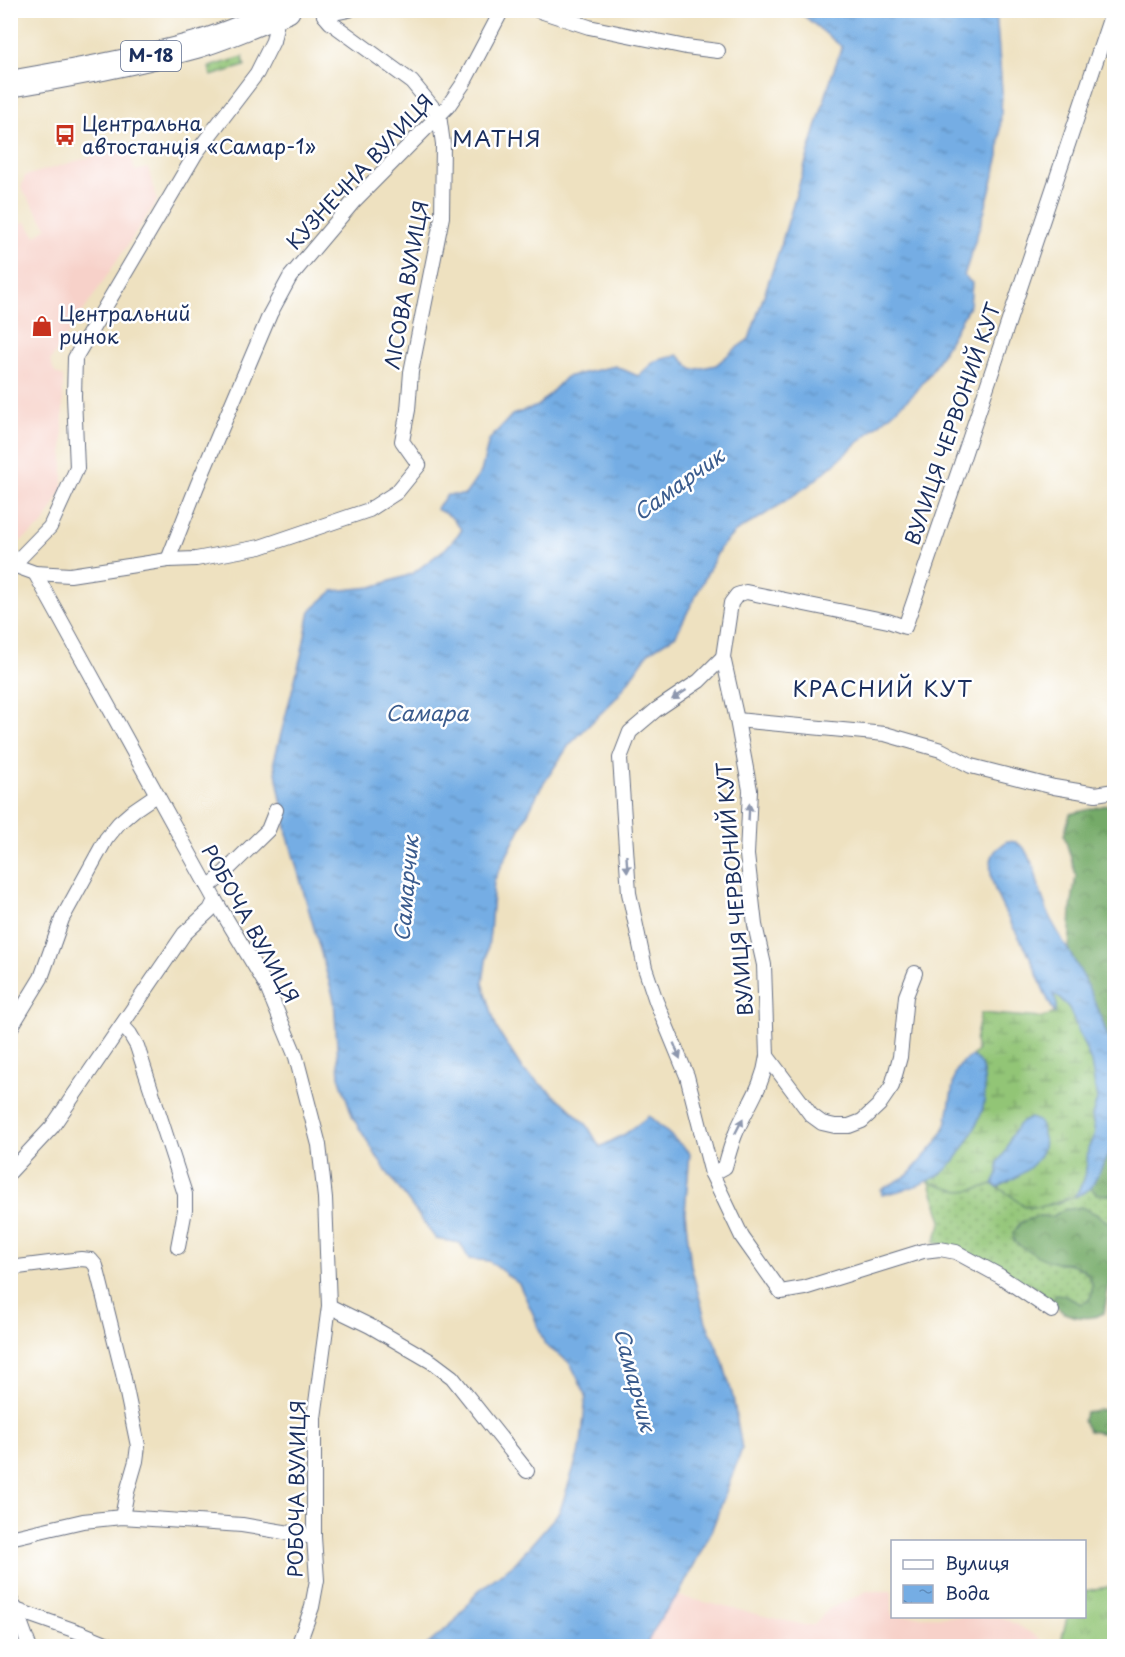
<svg xmlns="http://www.w3.org/2000/svg" width="1125" height="1657" font-family="'Playpen Sans',sans-serif">
  <defs>
    <pattern id="grass-dots" width="8" height="8" patternUnits="userSpaceOnUse" patternTransform="scale(1.5)"><rect width="8" height="8" fill="#92c576"/><path d="M2 2h.1M6 6h.1" fill="none" stroke="#76a064" stroke-width="1.8" stroke-linecap="round"/></pattern>
    <pattern id="forest-crowns" width="20" height="18" patternUnits="userSpaceOnUse" patternTransform="scale(1.5)"><rect width="20" height="18" fill="#75aa67"/><path d="M2 6a3 3 0 1 1 6 0M12 15a3 3 0 1 1 6 0" fill="none" stroke="#5f8b58"/></pattern>
    <pattern id="wetland-marsh" width="20" height="14" patternUnits="userSpaceOnUse" patternTransform="scale(1.5)"><rect width="20" height="14" fill="#92c576"/><path d="M1 5h8M5 5V1M11 12h8M15 12V8" fill="none" stroke="#76a064"/></pattern>
    <pattern id="park-tufts" width="24" height="20" patternUnits="userSpaceOnUse" patternTransform="scale(1.5)"><rect width="24" height="20" fill="#92c576"/><path d="M3 7l-1-3M5 7V3M7 7l1-3M15 17l-1-3M17 17v-4M19 17l1-3" fill="none" stroke="#76a064"/></pattern>
    <pattern id="water-ripples" width="26" height="14" patternUnits="userSpaceOnUse" patternTransform="scale(1.5)"><rect width="26" height="14" fill="#75ade4"/><path d="M2 4q2-2 4 0t4 0M15 11q2-2 4 0t4 0" fill="none" stroke="#5f8dbc"/></pattern>
  </defs>
  <rect width="100%" height="100%" fill="#fff"/>
  <filter id="ink" filterUnits="userSpaceOnUse"><feTurbulence type="fractalNoise" baseFrequency=".0167" numOctaves="2"/><feDisplacementMap in="SourceGraphic" scale="12" xChannelSelector="R" yChannelSelector="G"/><feConvolveMatrix kernelMatrix="1 2 1 2 8 2 1 2 1" color-interpolation-filters="sRGB"/></filter>
  <filter id="wash" filterUnits="userSpaceOnUse"><feTurbulence type="fractalNoise" baseFrequency=".008" numOctaves="4" result="noise"/><feDisplacementMap in="SourceGraphic" scale="24" xChannelSelector="R" yChannelSelector="G"/><feGaussianBlur stdDeviation="1.35" result="paint"/><feColorMatrix in="noise" values="0 0 0 0 0 0 0 0 0 0 0 0 0 0 0 0 0 1.4 0 .05"/><feComposite in="paint" operator="in"/></filter>
  <g filter="url(#wash)">
    <rect width="100%" height="100%" fill="#eee1c0"/>
    <g fill="#f7d1c9">
      <polygon points="128,146 135,171 148,168 157,201 50,361 55,373 63,377 63,489 43,525 11,548 10,231 25,221 36,236 47,227 21,188 25,176"/>
      <polygon points="867,1591 892,1591 892,1616 1002,1617 1033,1634 1049,1646 645,1646 663,1614 678,1596 804,1625 813,1625 829,1609"/>
    </g>
    <g fill="url(#grass-dots)" stroke="#567a6a" stroke-width="1.5">
      <polygon points="243,57 245,66 211,76 209,67"/>
      <path d="M929 1180C957 1191 964 1194 993 1184L1013 1197 1024 1207C1046 1208 1072 1201 1091 1188L1097 1194 1111 1195 1114 1193 1113 1226 1096 1214 1063 1210 1052 1217 1039 1216 1058 1264C1080 1263 1099 1276 1090 1299L1081 1304 1063 1295 1055 1306 1038 1289 951 1245 934 1243 942 1221Z"/>
    </g>
    <g fill="url(#forest-crowns)" stroke="#486c62" stroke-width="1.5">
      <polygon points="1114,803 1114,1056 1100,1014 1084,978 1069,951 1071,909 1076,875 1064,835 1070,814"/>
      <polygon points="1114,1143 1114,1193 1111,1195 1097,1194 1091,1188"/>
      <path d="M1081 1207 1096 1214 1113 1226 1114 1258 1104 1313C1089 1322 1058 1318 1053 1299L1056 1294 1063 1295 1081 1304 1090 1299C1097 1282 1088 1268 1070 1264 1066 1263 1061 1264 1056 1263 1041 1259 1027 1251 1014 1242L1013 1233 1021 1222 1039 1216 1052 1217 1063 1210Z"/>
      <polygon points="1114,1408 1114,1435 1089,1431 1083,1421 1085,1412"/>
    </g>
    <path fill="url(#wetland-marsh)" stroke="#567a6a" stroke-width="1.5" d="M1052 993 1062 1000 1069 1008 1091 1062 1095 1084 1097 1100 1092 1116 1095 1133 1088 1149 1087 1164 1084 1180 1075 1196 1040 1207H1024L1013 1197 998 1187 1009 1182 1011 1136 1006 1151 998 1162V1173L993 1184C982 1188 967 1193 955 1190 940 1187 933 1180 917 1180L925 1157 937 1142 946 1125 971 1135 983 1109 984 1079 979 1062 972 1056 977 1051 975 1041 981 1013 1041 1018 1055 1013Z"/>
    <polygon fill="url(#park-tufts)" stroke="#567a6a" stroke-width="1.5" points="1114,1586 1114,1646 1060,1646 1067,1617 1084,1616 1085,1591"/>
    <g fill="url(#water-ripples)" stroke="#486ea1" stroke-width="1.5">
      <polygon points="798,11 996,11 1002,91 999,156 984,213 964,276 972,283 970,305 933,369 915,393 812,483 761,517 735,532 720,548 676,635 649,652 617,697 569,745 540,789 494,881 490,932 483,983 497,1029 523,1070 564,1103 587,1125 600,1147 625,1134 649,1116 690,1153 685,1212 691,1266 706,1322 722,1359 733,1397 742,1449 711,1532 678,1596 663,1614 645,1646 426,1646 455,1621 478,1591 515,1563 560,1511 581,1445 586,1395 570,1363 545,1345 534,1316 519,1284 489,1261 469,1259 460,1243 436,1239 384,1168 353,1118 339,1076 334,999 287,833 274,761 301,656 310,611 333,591 372,587 412,574 446,548 462,530 450,516 436,509 447,495 465,495 481,472 489,440 512,415 538,406 566,377 615,366 638,376 655,361 678,355 693,370 716,365 735,349 749,339 780,248 832,75 842,47"/>
      <path d="M1007 841 1016 842 1024 848 1034 867 1040 891 1050 918 1084 978 1100 1014 1114 1056V1143L1091 1188 1083 1193 1075 1196 1084 1180 1087 1164 1088 1149 1095 1133 1092 1116 1097 1100 1091 1062 1069 1008 1062 1000 1053 994 1057 1004 1055 1013C1043 994 1038 973 1028 953 1016 930 976 875 996 850 999 847 1004 844 1007 841Z"/>
      <path d="M972 1056C974 1058 977 1059 979 1062 986 1071 986 1101 982 1111 975 1131 958 1161 942 1173 925 1185 902 1191 882 1195L881 1190 908 1175 937 1142 946 1125 955 1073 962 1062Z"/>
      <path d="M1030 1118 1038 1121C1057 1155 1025 1174 998 1187L993 1184 998 1173V1162L1006 1151 1011 1136 1019 1124Z"/>
    </g>
  </g>
  <g filter="url(#ink)">
    <g fill="none" stroke-linecap="round" stroke-linejoin="round">
      <defs>
        <g id="street">
          <polyline points="537,10 589,27 686,47 718,51"/>
          <polyline points="324,15 349,10"/>
          <polyline points="168,560 197,486 270,314 290,277 354,201 448,106 463,84 502,10"/>
          <polyline points="10,565 13,565 50,527 77,468 74,396 75,358 196,153 257,73 273,41 279,13"/>
          <polyline points="13,565 35,573 70,575 168,560 196,559 260,547 369,510 397,492 419,465 402,441 408,410 411,372 442,217 443,144 439,115 412,82 330,22 324,15 323,10"/>
          <polyline points="35,573 215,900 266,985 296,1057 319,1145 325,1198 329,1306 314,1418 314,1537 317,1580 312,1607 298,1646"/>
          <polyline points="723,657 699,681 656,710 630,732 620,758 629,893 645,968 656,1001 687,1076 712,1174 742,1237 781,1292 804,1288 923,1251 940,1249 956,1252 1000,1276 1052,1311"/>
          <polyline points="737,720 885,734 941,750 971,766 1054,787 1096,794 1114,791"/>
          <polyline points="208,887 218,879 268,830 276,810"/>
          <polyline points="122,1025 130,1034 137,1046 185,1194 185,1210 178,1247"/>
          <polyline points="10,1029 41,978 62,919 106,839 119,823 134,810 156,795"/>
          <polyline points="767,1056 811,1115 822,1123 835,1126 849,1126 862,1121 879,1105 892,1086 900,1057 906,996 915,973"/>
          <polyline points="10,1172 52,1127 184,934 210,910 215,900"/>
          <path d="M712 1174 725 1167C728 1156 731 1145 735 1135 746 1107 763 1088 767 1056L764 965 755 925 747 855 750 790 737 720 723 657 731 603 737 595 746 592 888 621 905 627 961 464 1113 10"/>
          <polyline points="10,1268 81,1259 91,1260 96,1266 123,1374 138,1446 136,1461 127,1492 122,1517"/>
          <polyline points="329,1306 370,1326 432,1362 452,1377 527,1471"/>
          <polyline points="10,1538 83,1521 122,1517 242,1525 314,1537"/>
          <polyline points="10,1599 16,1610 29,1646"/>
          <polyline points="16,1610 79,1632 113,1646"/>
        </g>
        <path id="highway" d="M10 84C73 73 135 62 196 45 227 36 257 22 287 10"/>
      </defs>
      <use href="#street" stroke="#656d80" stroke-width="16"/>
      <use href="#highway" stroke="#656d80" stroke-width="28"/>
      <use href="#street" stroke="#fff" stroke-width="14"/>
      <use href="#highway" stroke="#fff" stroke-width="26"/>
    </g>
    <defs><path id="oneway-solid" d="M-6-.8H1V-3.2L6.5 0L1 3.2V.8H-6Z" transform="scale(1.5)"/></defs>
    <g fill="#8d97ae">
      <use href="#oneway-solid" transform="translate(679 695) rotate(147)"/>
      <use href="#oneway-solid" transform="translate(749 812) rotate(-87)"/>
      <use href="#oneway-solid" transform="translate(627 864) rotate(86)"/>
      <use href="#oneway-solid" transform="translate(677 1051) rotate(68)"/>
      <use href="#oneway-solid" transform="translate(739 1126) rotate(-63)"/>
    </g>
  </g>
  <defs>
    <symbol id="bus-bare" viewBox="-9 -9 18 18"><path d="M-5-6H5V4H4V6H2V4H-2V6H-4V4H-5ZM-3.5-4V0h7V-4ZM-3.5 1.2v1.5H-2V1.2ZM2 1.2v1.5H3.5V1.2Z" fill="#c8321e" stroke="#fff" stroke-width="2.5" paint-order="stroke"/></symbol>
    <symbol id="shop-bare" viewBox="-9 -9 18 18"><path d="M-5-2.5h2.3a2.7 3.5 0 0 1 5.4 0H5L5.5 6h-11ZM-1.5-2.5h3a1.5 2.3 0 0 0-3 0Z" fill="#c8321e" stroke="#fff" stroke-width="2.5" paint-order="stroke"/></symbol>
  </defs>
  <g fill-rule="evenodd">
    <use href="#bus-bare" x="50" y="120" width="30" height="30"/>
    <use href="#shop-bare" x="27" y="311" width="30" height="30"/>
  </g>
  <g text-anchor="middle" stroke-width="5" stroke-linejoin="round" paint-order="stroke">
    <rect fill="#fff" stroke="#5f6d8e" stroke-width="1.5" x="121" y="41" width="60" height="30" rx="4.5"/>
    <g font-size="18" font-weight="bold" fill="#1b2f5e">
      <text x="151" y="62">М-18</text>
    </g>
    <g font-size="20" fill="#1b2f5e" stroke="#fff" text-anchor="start">
      <text x="82" y="131">Центральна<tspan x="82" dy="23">автостанція «Самар-1»</tspan></text>
      <text x="59" y="321">Центральний<tspan x="59" dy="23">ринок</tspan></text>
    </g>
    <g font-size="20" fill="#1b2f5e" stroke="#fff">
      <text transform="translate(360 172) rotate(-47)" y="7">КУЗНЕЧНА ВУЛИЦЯ</text>
      <text transform="translate(407 285) rotate(-80)" y="7">ЛІСОВА ВУЛИЦЯ</text>
      <text transform="translate(953 424) rotate(-71)" y="7">ВУЛИЦЯ ЧЕРВОНИЙ КУТ</text>
      <text transform="translate(735 889) rotate(-95)" y="7">ВУЛИЦЯ ЧЕРВОНИЙ КУТ</text>
      <text transform="translate(250 924) rotate(61)" y="7">РОБОЧА ВУЛИЦЯ</text>
      <text transform="translate(297 1489) rotate(-89)" y="7">РОБОЧА ВУЛИЦЯ</text>
    </g>
    <g font-size="21" font-style="italic" fill="#3a5b8d" stroke="#fff">
      <text transform="translate(679 485) rotate(-36)" y="7">Самарчик</text>
      <text x="427" y="721">Самара</text>
      <text transform="translate(407 889) rotate(-85)" y="7">Самарчик</text>
      <text transform="translate(634 1380) rotate(75)" y="7">Самарчик</text>
    </g>
    <g font-size="22" letter-spacing="1.5" fill="#1b2f5e" stroke="#fff">
      <text x="497" y="147">МАТНЯ</text>
      <text x="883" y="697">КРАСНИЙ КУТ</text>
    </g>
  </g>
  <rect width="1125" height="1657" fill="none" stroke="#fff" stroke-width="36"/>
  <rect x="891" y="1540" width="195" height="78" fill="#ffffff" stroke="#a4acbf" stroke-width="1.5"/>
  <rect x="903" y="1560" width="30" height="9" fill="#ffffff" stroke="#a4acbf" stroke-width="1.5"/>
  <text x="945" y="1570" font-size="18" fill="#1b2f5e">Вулиця</text>
  <rect x="903" y="1585" width="30" height="18" fill="url(#water-ripples)" stroke="#a4acbf" stroke-width="1.5"/>
  <text x="945" y="1600" font-size="18" fill="#1b2f5e">Вода</text>
</svg>
